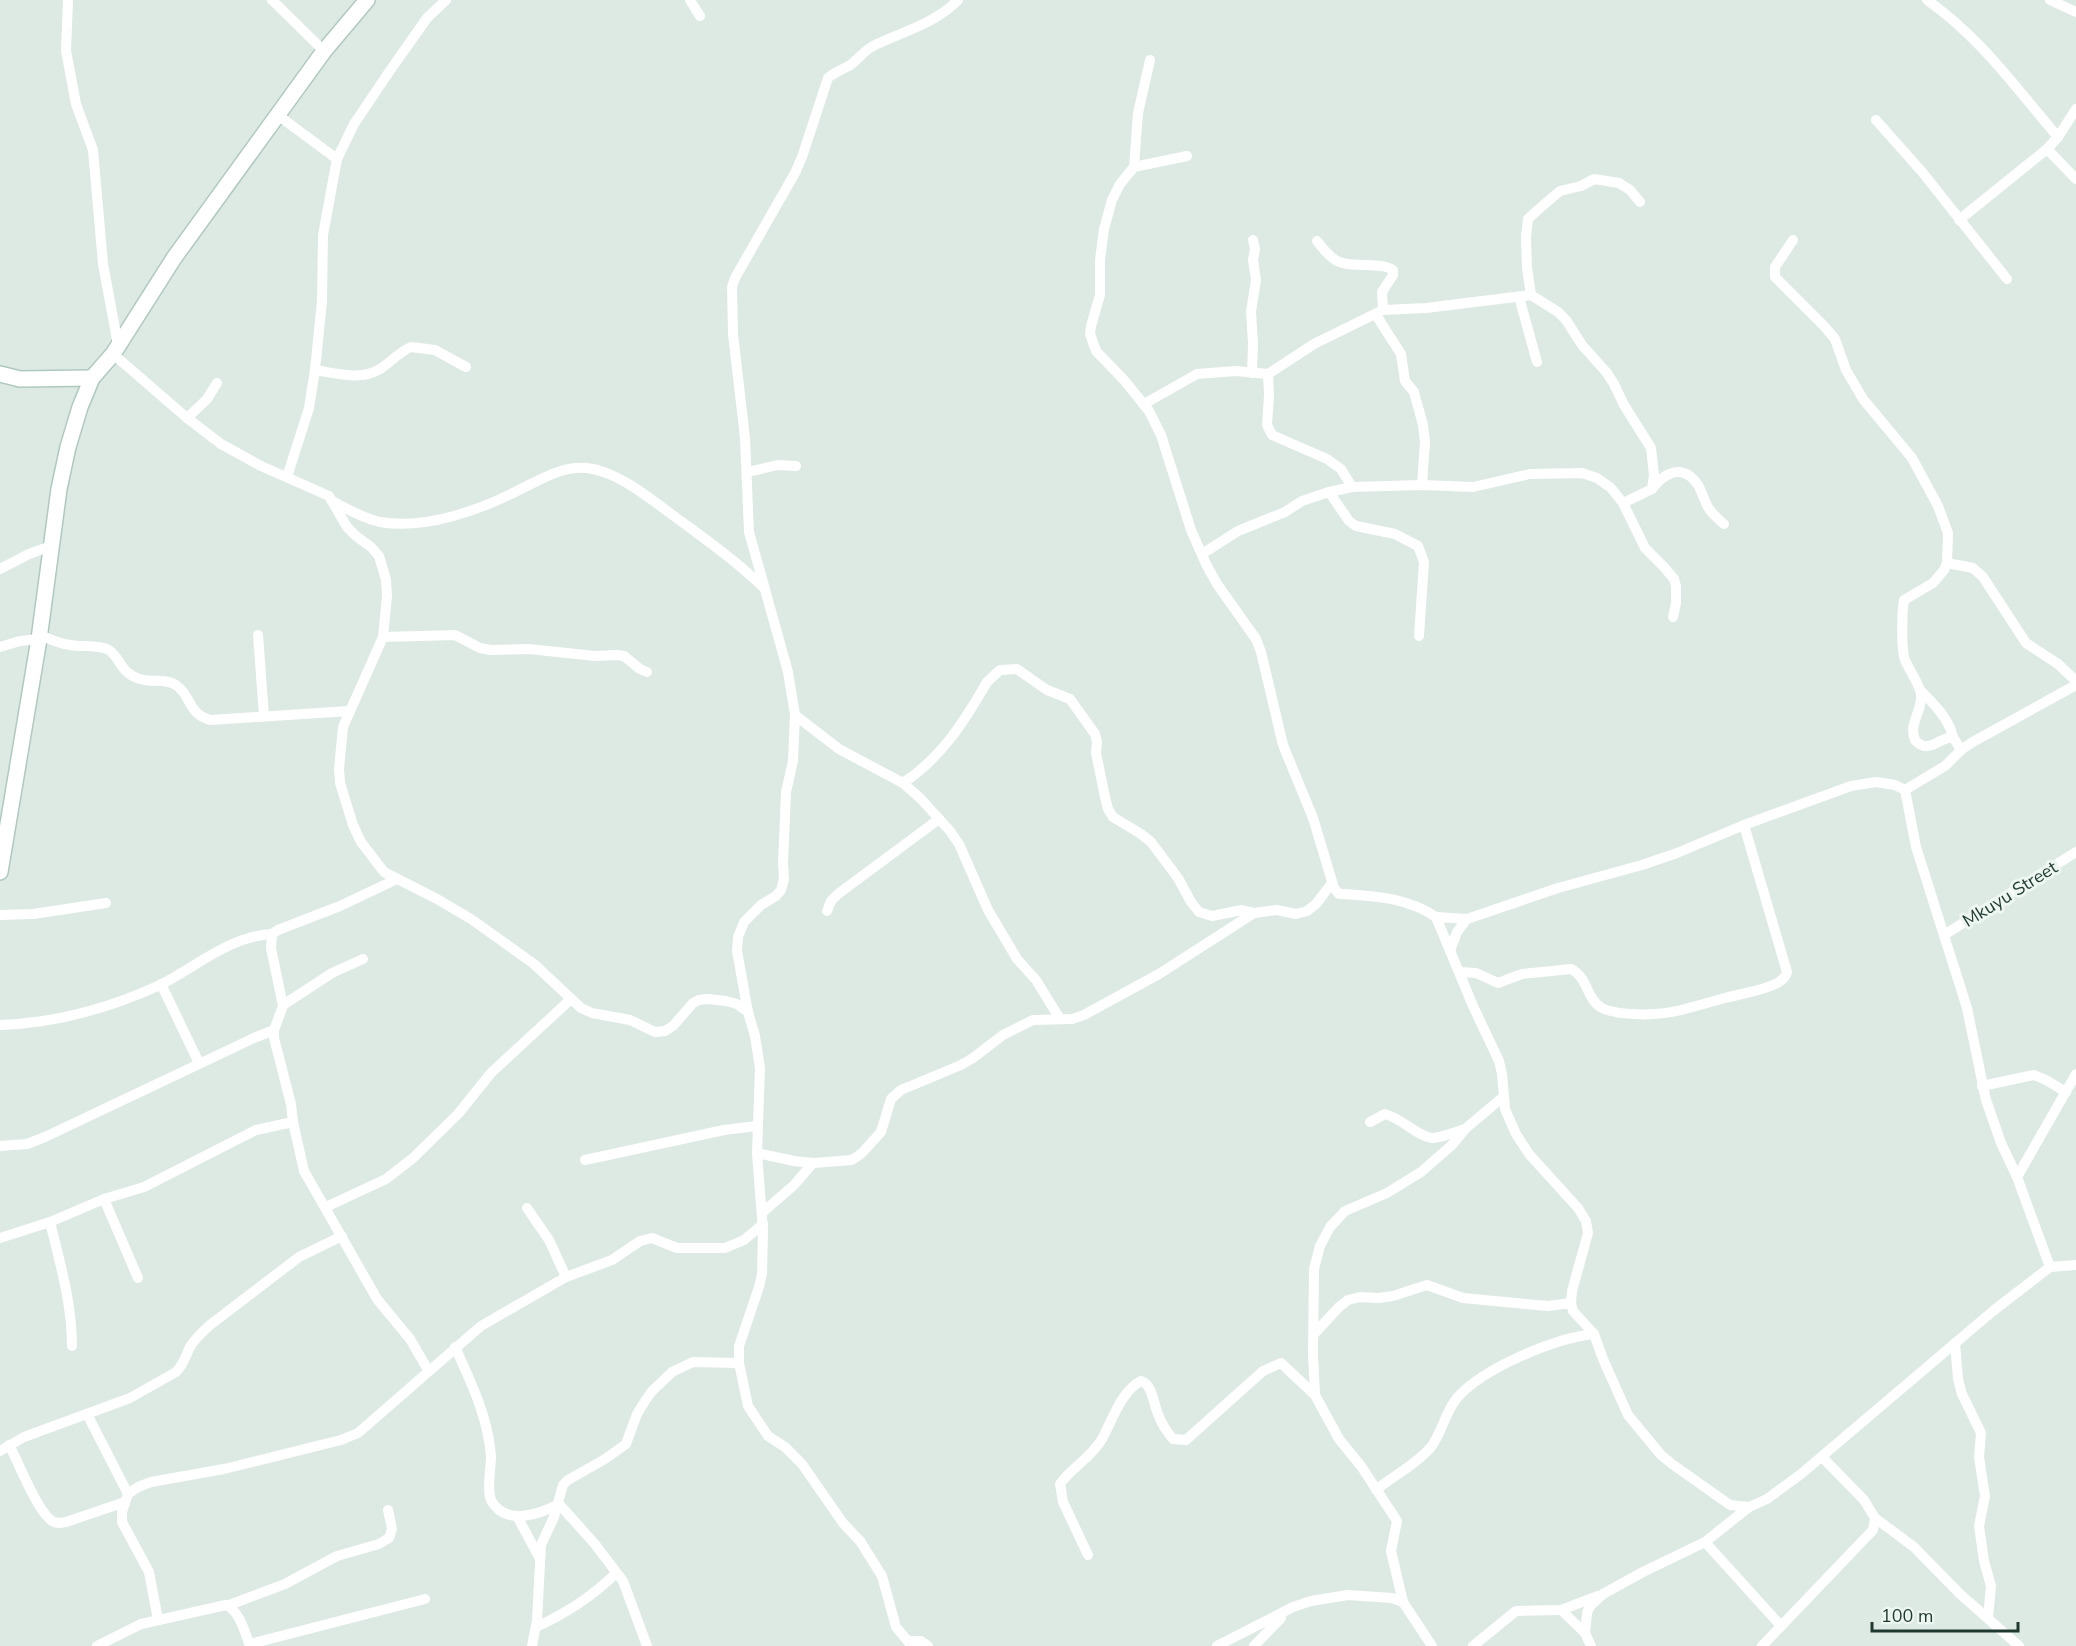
<svg xmlns="http://www.w3.org/2000/svg" width="2076" height="1646" font-family="'Nunito Sans',sans-serif">
  <rect width="100%" height="100%" fill="#dde9e3"/>
  <g fill="none" stroke-linecap="round" stroke-linejoin="round">
    <defs>
      <g id="secondary">
        <polyline points="0,374 20,379 92,378"/>
        <polyline points="0,872 39,639 59,489 68,447 80,407 92,378 113,354 174,258 324,51 367,0"/>
      </g>
    </defs>
    <use href="#secondary" stroke="#b0c9bf" stroke-width="18"/>
    <g stroke="#fff" stroke-width="10">
      <polyline points="68,0 66,51 76,104 93,150 103,264 118,345"/>
      <polyline points="272,0 324,51"/>
      <polyline points="690,0 700,16"/>
      <path d="M1927 0C1982 39 2015 87 2058 137"/>
      <polyline points="2050,0 2076,12"/>
      <polyline points="279,116 337,159"/>
      <polyline points="1876,120 1923,173 2007,279"/>
      <polyline points="2047,149 2076,179"/>
      <path d="M1187 156 1134 167 1120 184 1112 200 1104 229 1100 260V295L1091 326 1090 334 1096 351 1124 380 1149 411 1161 435 1191 530 1206 564 1217 584 1256 639 1261 652 1283 745 1313 818 1334 888 1339 894H1343C1376 896 1408 898 1436 917L1473 1006 1499 1061 1502 1074 1505 1109 1516 1134 1529 1154 1578 1208 1586 1221 1588 1233 1572 1291 1571 1303 1573 1311 1594 1334 1603 1359 1628 1415 1661 1455 1672 1464 1730 1505 1749 1507"/>
      <polyline points="1134,167 1138,113 1150,60"/>
      <polyline points="1959,220 2047,149 2058,137 2076,109"/>
      <path d="M1793 240 1775 267V277L1825 327 1835 339 1846 370 1863 399 1912 458 1938 506 1948 533 1947 563 1944 570 1933 583 1904 600C1902 611 1901 650 1905 660 1910 672 1919 683 1921 694 1923 711 1908 723 1915 740 1928 755 1938 738 1953 737L1961 750"/>
      <path d="M1317 241C1340 272 1346 262 1380 266 1385 266 1388 267 1393 270V275L1382 292 1383 310"/>
      <polyline points="1531,295 1527,268 1526,237 1528,219 1540,208 1560,191 1581,186 1594,179 1619,183 1630,190 1640,202"/>
      <polyline points="1519,297 1537,362"/>
      <polyline points="1376,315 1401,354 1405,381 1414,392 1423,425 1425,442 1422,485"/>
      <polyline points="113,354 187,418 221,444 261,466 329,496 347,527 356,536 371,547 379,556 386,580 387,596 383,637 343,727 339,769 340,783 353,825 361,842 384,872 437,899 471,919 534,964 581,1008 592,1013 630,1020 655,1032 665,1031 673,1026 693,1003 699,1000 707,999 726,1001 737,1004 748,1012 755,1036 760,1068 757,1153 763,1231 762,1274 759,1287 739,1346 739,1363 748,1406 768,1436 785,1447 802,1464 843,1523 860,1541 882,1576 896,1627 912,1646"/>
      <path d="M315 370C335 373 361 381 380 369 391 362 399 352 411 347L435 350 466 367"/>
      <polyline points="1252,373 1253,343 1251,312 1256,280 1253,260 1255,249 1253,240"/>
      <polyline points="1268,374 1269,395 1267,425 1272,435 1327,459 1341,469 1352,487"/>
      <polyline points="1144,404 1197,374 1236,371 1268,374 1314,344 1383,310 1426,308 1531,295 1558,312 1566,320 1582,345 1607,373 1614,384 1624,405 1651,448 1654,475 1652,489 1623,503"/>
      <polyline points="187,418 207,399 217,383"/>
      <polyline points="748,472 778,465 796,466"/>
      <polyline points="287,477 309,408 315,370 322,301 323,235 337,159 354,124 389,72 427,18 446,0"/>
      <path d="M1652 489C1665 472 1683 463 1698 485 1702 492 1704 500 1708 507 1712 514 1718 519 1724 524"/>
      <polyline points="1329,492 1349,521 1356,526 1395,534 1418,546 1424,562 1419,636"/>
      <path d="M334 502C349 510 363 518 380 522 425 530 480 510 519 490 542 479 561 466 587 468 619 472 649 498 674 516 705 539 735 560 763 587"/>
      <polyline points="1202,554 1238,531 1285,512 1302,501 1329,492 1352,487 1422,485 1473,487 1530,474 1582,473 1597,478 1611,488 1623,503 1645,548 1664,567 1674,579 1676,586 1676,603 1673,617"/>
      <polyline points="1947,563 1973,568 1983,577 2026,643 2058,664 2076,681"/>
      <polyline points="0,569 29,554 51,546"/>
      <path d="M40 635C49 639 60 644 70 645 82 647 95 645 107 649 120 655 119 673 140 679 152 683 165 678 176 685 192 696 187 713 210 720L349 711"/>
      <polyline points="258,635 264,716"/>
      <polyline points="383,637 455,635 480,648 491,650 529,649 595,656 617,655 624,656 640,669 647,672"/>
      <polyline points="0,647 20,641 39,639"/>
      <path d="M1921 691C1934 704 1949 719 1953 737"/>
      <polyline points="795,715 839,749 903,783 921,799 950,831 959,844 988,910 1017,959 1036,980 1060,1019"/>
      <path d="M903 783C942 757 964 722 987 682L1000 670 1017 669 1047 690 1070 699 1095 734 1097 742 1096 753 1105 797 1108 809 1113 817 1141 834 1151 842 1178 878 1191 902 1199 912 1212 916 1242 910 1254 913"/>
      <polyline points="1905,790 1945,766 1961,750 1971,743 2076,685"/>
      <polyline points="397,879 340,906 278,930 272,934 271,948 283,1006 274,1030 274,1038 291,1104 293,1122 304,1171 377,1299 410,1339 428,1370"/>
      <polyline points="827,911 831,901 838,894 939,819"/>
      <polyline points="0,915 33,914 106,903"/>
      <polyline points="1436,917 1467,919 1558,888 1642,865 1677,853 1744,825 1851,786 1876,782 1895,785 1905,790 1916,847 1967,1008 1986,1100 2001,1143 2017,1177"/>
      <polyline points="1944,935 2076,852"/>
      <polyline points="1450,951 1457,932 1467,919"/>
      <path d="M1460 972 1476 973 1498 983 1522 974 1571 969C1588 977 1586 999 1602 1008 1613 1014 1641 1015 1653 1014 1678 1013 1702 1004 1725 998 1743 993 1763 991 1779 982 1783 979 1786 977 1787 972L1744 825"/>
      <polyline points="161,984 199,1063"/>
      <polyline points="283,1005 332,973 363,959"/>
      <path d="M748 1012 737 951 738 937 744 922 761 905 776 896 781 890 784 879 783 864 786 792 793 761 795 715 788 672 749 532 745 438 733 334 732 287 735 278 795 173 802 157 828 78C835 72 841 70 849 66 858 60 864 50 875 45 902 32 936 23 958 0"/>
      <path d="M0 1025C55 1023 110 1008 160 985 196 967 230 936 272 934"/>
      <polyline points="1982,1086 2034,1075 2046,1080 2066,1092"/>
      <path d="M1370 1122 1385 1114C1401 1118 1419 1137 1432 1138 1442 1138 1455 1132 1465 1129"/>
      <polyline points="0,1146 27,1144 45,1137 254,1038 274,1030"/>
      <polyline points="757,1153 794,1161 813,1163 852,1160 862,1153 881,1132 891,1099 901,1090 961,1065 973,1058 1003,1035 1033,1020 1072,1019 1084,1015 1159,974 1254,913 1277,910 1296,914 1307,911 1316,904 1332,883"/>
      <polyline points="585,1160 724,1130 757,1126"/>
      <polyline points="104,1199 138,1278"/>
      <polyline points="326,1207 386,1179 413,1158 458,1114 491,1073 571,999"/>
      <polyline points="527,1208 549,1240 566,1277"/>
      <polyline points="763,1212 794,1185 813,1163"/>
      <path d="M50 1222C60 1263 72 1304 72 1346"/>
      <polyline points="0,1238 50,1222 104,1199 144,1187 256,1130 293,1122"/>
      <polyline points="2050,1267 2017,1177 2076,1074"/>
      <polyline points="1314,1334 1339,1307 1348,1300 1360,1297 1379,1298 1393,1296 1427,1285 1463,1298 1548,1306 1571,1303"/>
      <polyline points="1955,1343 1958,1379 1962,1394 1981,1433 1979,1457 1985,1496 1979,1526 1984,1561 1991,1586 1988,1617"/>
      <path d="M455 1347C471 1382 488 1417 491 1456 491 1468 486 1493 492 1502 507 1526 540 1514 559 1504L594 1543 623 1581 647 1646"/>
      <polyline points="1315,1395 1313,1354 1314,1269 1320,1246 1330,1227 1345,1211 1387,1193 1421,1172 1452,1145 1465,1129 1503,1097"/>
      <polyline points="87,1414 128,1494"/>
      <path d="M9 1445C19 1463 37 1511 52 1521 57 1524 61 1523 66 1522L125 1502"/>
      <path d="M0 1451 24 1437 130 1398 176 1372C184 1364 185 1357 190 1347 195 1338 203 1332 210 1325L299 1257 342 1236"/>
      <path d="M1376 1490C1393 1476 1417 1464 1431 1447 1442 1433 1445 1412 1457 1398 1483 1368 1555 1338 1594 1334"/>
      <polyline points="517,1516 539,1557"/>
      <polyline points="1875,1518 1914,1547 1960,1594 2019,1646"/>
      <polyline points="1705,1542 1781,1626"/>
      <path d="M1088 1555 1063 1502 1060 1484C1071 1468 1092 1457 1102 1439 1112 1421 1121 1391 1141 1381 1153 1385 1153 1403 1158 1414 1161 1423 1167 1432 1173 1439L1186 1440 1263 1371 1281 1363 1315 1395 1339 1439 1361 1466 1397 1521 1391 1551 1403 1602"/>
      <polyline points="229,1605 285,1584 337,1556 379,1544 389,1538 392,1529 388,1510"/>
      <polyline points="1561,1610 1585,1633"/>
      <polyline points="158,1620 149,1572 122,1522 122,1512 128,1494 138,1487 151,1482 224,1469 341,1440 358,1433 481,1326 566,1277 612,1260 640,1241 652,1238 677,1248 725,1248 744,1240 763,1224"/>
      <path d="M536 1627C567 1613 592 1597 616 1573"/>
      <polyline points="908,1641 921,1641 928,1646"/>
      <polyline points="250,1644 425,1599"/>
      <path d="M97 1646 141 1624 226 1605C240 1611 245 1633 250 1646"/>
      <polyline points="532,1646 537,1620 541,1545 554,1517 563,1485 568,1480 605,1459 626,1444 637,1414 645,1401 652,1391 672,1372 693,1362 739,1363"/>
      <polyline points="1217,1646 1293,1607 1311,1601 1348,1595 1392,1598 1403,1602 1432,1646"/>
      <polyline points="1254,1646 1281,1618"/>
      <polyline points="1473,1646 1516,1611 1561,1610 1598,1596"/>
      <polyline points="1591,1646 1585,1633 1587,1613 1590,1606 1603,1594 1643,1572 1705,1542 1749,1507 1767,1499 1801,1474 1993,1311 2050,1267 2076,1265"/>
      <polyline points="1762,1646 1873,1530 1875,1518 1864,1500 1822,1457"/>
    </g>
    <use href="#secondary" stroke="#fff" stroke-width="15"/>
  </g>
  <g text-anchor="middle" stroke-width="6" stroke-linejoin="round" paint-order="stroke">
    <g font-size="18" fill="#1f3931" stroke="#edf6f1">
      <text transform="translate(2010 894) rotate(-32)" y="6">Mkuyu Street</text>
    </g>
  </g>
  <path d="M1872 1622v9h146v-9" fill="none" stroke="#1f3931" stroke-width="3"/>
  <text x="1881" y="1622" font-size="18" fill="#1f3931" stroke="#edf6f1" stroke-width="4.5" paint-order="stroke">100 m</text>
</svg>
